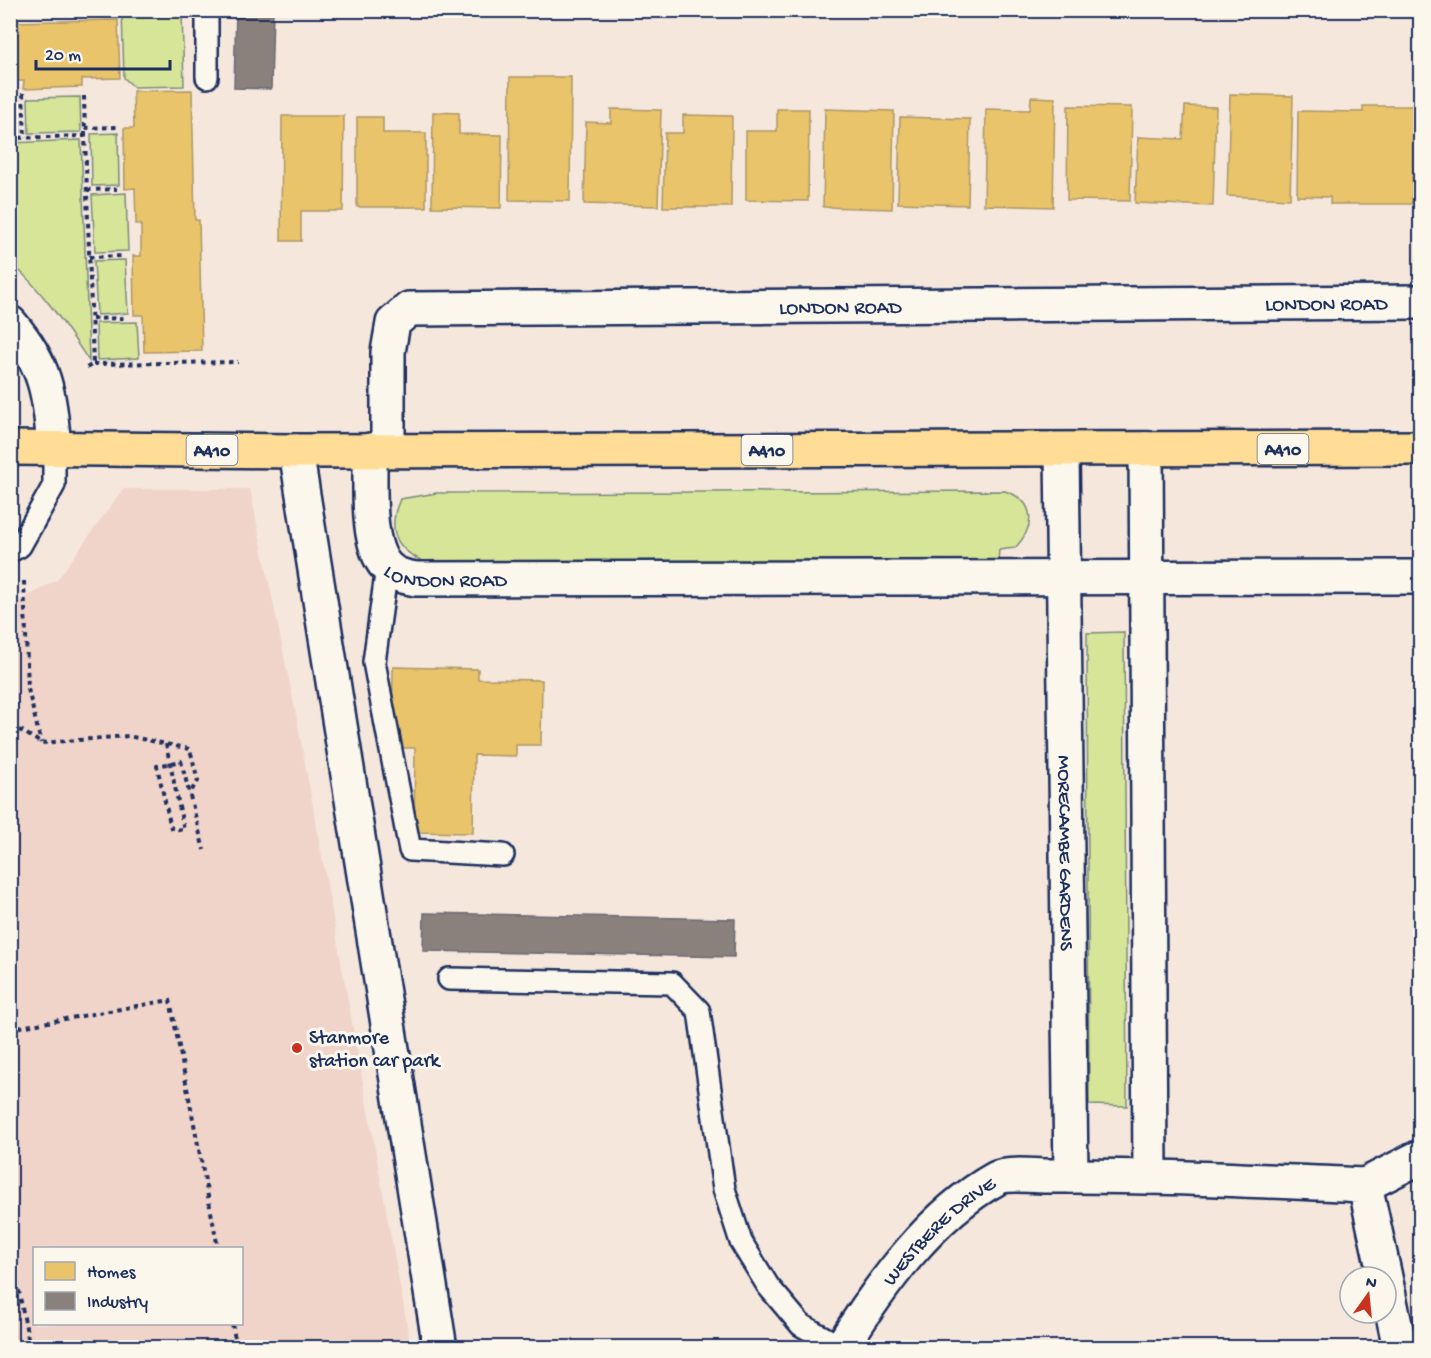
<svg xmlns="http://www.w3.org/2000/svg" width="1431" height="1358" font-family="'Gochi Hand',sans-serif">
  <rect width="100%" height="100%" fill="#f6e7dd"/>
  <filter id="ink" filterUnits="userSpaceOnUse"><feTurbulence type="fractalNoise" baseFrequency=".0167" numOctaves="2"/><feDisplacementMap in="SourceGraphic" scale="12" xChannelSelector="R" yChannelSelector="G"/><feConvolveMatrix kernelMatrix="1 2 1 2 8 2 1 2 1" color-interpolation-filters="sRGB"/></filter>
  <g filter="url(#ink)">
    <path fill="#f0d4ca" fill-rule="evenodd" d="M123 489H250L297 719 411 1347H11V605L57 580ZM34 1248H242V1324H34Z"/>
    <g fill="#d7e598" stroke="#798a7b" stroke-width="1.5">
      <polygon points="122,11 182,11 184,86 134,87 124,78"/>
      <polygon points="80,97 81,132 29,133 28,98"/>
      <polygon points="11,100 19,100 20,133 11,134"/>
      <polygon points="118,133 119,185 92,186 91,134"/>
      <path d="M81 140 89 361C66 327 42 289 10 262L11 143Z"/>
      <polygon points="126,193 128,251 95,252 92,195"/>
      <polygon points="125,260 128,313 97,315 94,261"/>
      <polygon points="137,322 139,358 97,360 96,323"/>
      <path d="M1005 491C1036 501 1036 526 1015 548L999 550 998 562 431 564C398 553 385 533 400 499L437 493Z"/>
      <polygon points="1124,632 1127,1106 1089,1105 1087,633"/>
    </g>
    <g fill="#e9c46a" stroke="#ab9766" stroke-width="1.5">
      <polygon points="118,20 120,78 82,79 82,87 23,89 24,81 10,81 10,22"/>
      <polygon points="510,77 571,77 570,201 509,200"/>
      <polygon points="192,90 195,220 199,220 202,351 144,352 143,315 134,315 133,256 141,256 141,224 136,224 135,188 125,189 124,128 134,128 133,91"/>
      <polygon points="1230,94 1293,96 1290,199 1227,196"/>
      <polygon points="1031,97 1055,98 1053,207 984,205 986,109 1030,110"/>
      <polygon points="1068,106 1132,107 1130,201 1067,200"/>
      <polygon points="1185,106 1216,107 1213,206 1135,203 1138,137 1183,139"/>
      <polygon points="1363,106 1414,106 1412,204 1330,204 1330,197 1297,196 1298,111 1363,112"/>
      <polygon points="611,109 661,110 658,206 584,204 586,122 611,123"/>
      <polygon points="777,109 809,109 808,201 746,200 746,131 777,131"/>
      <polygon points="825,109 894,111 892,209 823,207"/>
      <polygon points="433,112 459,113 459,134 502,135 501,208 432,207"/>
      <polygon points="683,115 732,116 731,207 663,207 665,133 683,133"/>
      <polygon points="282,116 344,116 343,211 301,211 301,241 281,241"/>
      <polygon points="357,117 383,117 383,133 426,133 426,207 357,207"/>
      <polygon points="900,117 970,119 968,205 898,203"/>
      <polygon points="393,667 478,669 478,679 542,680 541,745 516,745 516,756 474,755 473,833 414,832 415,748 392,748"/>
    </g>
    <g fill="#8a817c" stroke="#696873" stroke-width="1.5">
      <polygon points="236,10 273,10 271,89 234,88"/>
      <polygon points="424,913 735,919 734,957 423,951"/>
    </g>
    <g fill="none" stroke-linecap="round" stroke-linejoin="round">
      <defs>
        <g id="service">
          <polyline points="207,77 207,10"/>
          <polyline points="10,551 20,546 54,485 54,447"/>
          <polyline points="387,567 374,662 410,850 503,855"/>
          <polyline points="449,979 672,983 699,1011 724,1189 741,1242 768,1286 801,1325 841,1347"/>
        </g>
        <g id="minor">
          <path d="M10 323C47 366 49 393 54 447"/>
          <path id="s1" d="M388 449V352L393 323 409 309 1420 302"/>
          <polyline points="1146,449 1150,1177"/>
          <path id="s2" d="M370 450C371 481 365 542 386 566 394 575 405 577 416 579L1420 577"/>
          <polyline points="296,451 440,1348"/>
          <path id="s3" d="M1062 451 1071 1176"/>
          <polyline points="1365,1185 1420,1157"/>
          <polyline points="1386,1282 1400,1348"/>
          <path id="s4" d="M841 1348C880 1286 931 1214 997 1178 1006 1173 1039 1176 1051 1176 1156 1175 1260 1181 1365 1185L1385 1277"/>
        </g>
        <polyline id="primary" points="10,448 296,451 1420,448"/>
      </defs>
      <use href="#service" stroke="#1b2f5e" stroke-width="26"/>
      <use href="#minor" stroke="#1b2f5e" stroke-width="38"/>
      <use href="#primary" stroke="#1b2f5e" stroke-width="38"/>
      <g stroke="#1b2f5e" stroke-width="4" stroke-dasharray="4.5 4.5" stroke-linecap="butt">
        <polyline points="23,93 25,138"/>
        <polyline points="84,96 85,136"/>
        <polyline points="85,128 119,127"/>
        <polyline points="10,138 85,136 93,364 83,370"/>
        <polyline points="87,190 117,189"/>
        <polyline points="89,257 125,256"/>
        <polyline points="92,319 125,318"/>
        <polyline points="93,364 238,362"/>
        <polyline points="24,581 28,689 41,743"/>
        <polyline points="10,729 22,731 41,743 128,736 190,749 198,781 189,794"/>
        <polyline points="166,744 184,830 171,828 157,766 181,761 204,850"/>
        <polyline points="10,1029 170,1000 218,1248"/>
        <polyline points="10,1246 30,1348"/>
        <polyline points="232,1324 237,1348"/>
      </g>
      <use href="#service" stroke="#fbf7ec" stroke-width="21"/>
      <use href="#minor" stroke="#fbf7ec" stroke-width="33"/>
      <use href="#primary" stroke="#ffdd96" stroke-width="33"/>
    </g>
  </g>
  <circle fill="#c8321e" stroke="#fbf7ec" stroke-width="2" cx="297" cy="1048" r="6"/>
  <g text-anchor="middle" stroke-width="6" stroke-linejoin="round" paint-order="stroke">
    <g fill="#fbf7ec" stroke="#5e6b89" stroke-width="1.5">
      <rect x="1257.5" y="434" width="51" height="30" rx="4.5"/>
      <rect x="186.5" y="435" width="51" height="30" rx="4.5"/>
      <rect x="741.5" y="435" width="51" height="30" rx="4.5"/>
    </g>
    <g font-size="18" font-weight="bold" fill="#1b2f5e">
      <text x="1283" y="455">A410</text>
      <text x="212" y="456">A410</text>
      <text x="767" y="456">A410</text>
    </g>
    <g font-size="20" fill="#1b2f5e" stroke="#fbf7ec">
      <text dy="7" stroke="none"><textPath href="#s1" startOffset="1065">LONDON ROAD</textPath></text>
      <text dy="7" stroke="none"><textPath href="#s1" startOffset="579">LONDON ROAD</textPath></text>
      <text dy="7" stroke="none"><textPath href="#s2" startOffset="182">LONDON ROAD</textPath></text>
      <text dy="7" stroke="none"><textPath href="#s3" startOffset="402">MORECAMBE GARDENS</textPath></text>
      <text dy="7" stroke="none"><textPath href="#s4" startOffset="154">WESTBERE DRIVE</textPath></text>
    </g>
    <g font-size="20" fill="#1b2f5e" stroke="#fbf7ec" text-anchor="start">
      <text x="309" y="1043">Stanmore<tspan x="309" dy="23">station car park</tspan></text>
    </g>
  </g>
  <rect width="1431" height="1358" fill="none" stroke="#fbf7ec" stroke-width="36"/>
  <rect x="18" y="18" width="1395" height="1322" fill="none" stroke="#1b2f5e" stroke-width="2" filter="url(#ink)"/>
  <rect x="33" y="1247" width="210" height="78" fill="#fbf7ec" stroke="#a1a7b3" stroke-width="1.5"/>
  <rect x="45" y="1262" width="30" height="18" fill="#e9c46a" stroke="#a1a7b3" stroke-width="1.5"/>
  <text x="87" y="1277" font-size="18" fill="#1b2f5e">Homes</text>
  <rect x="45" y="1292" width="30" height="18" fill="#8a817c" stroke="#a1a7b3" stroke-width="1.5"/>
  <text x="87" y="1307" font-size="18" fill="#1b2f5e">Industry</text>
  <g transform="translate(1368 1295) rotate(15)"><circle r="28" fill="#fbf7ec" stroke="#a1a7b3" stroke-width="1.5"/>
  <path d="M0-4.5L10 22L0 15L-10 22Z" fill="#c8321e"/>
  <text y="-9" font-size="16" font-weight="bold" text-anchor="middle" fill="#1b2f5e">N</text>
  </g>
  <path d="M36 60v9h134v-9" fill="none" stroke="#1b2f5e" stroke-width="3"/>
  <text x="45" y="60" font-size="18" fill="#1b2f5e" stroke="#fbf7ec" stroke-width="4.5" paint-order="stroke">20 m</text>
</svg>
